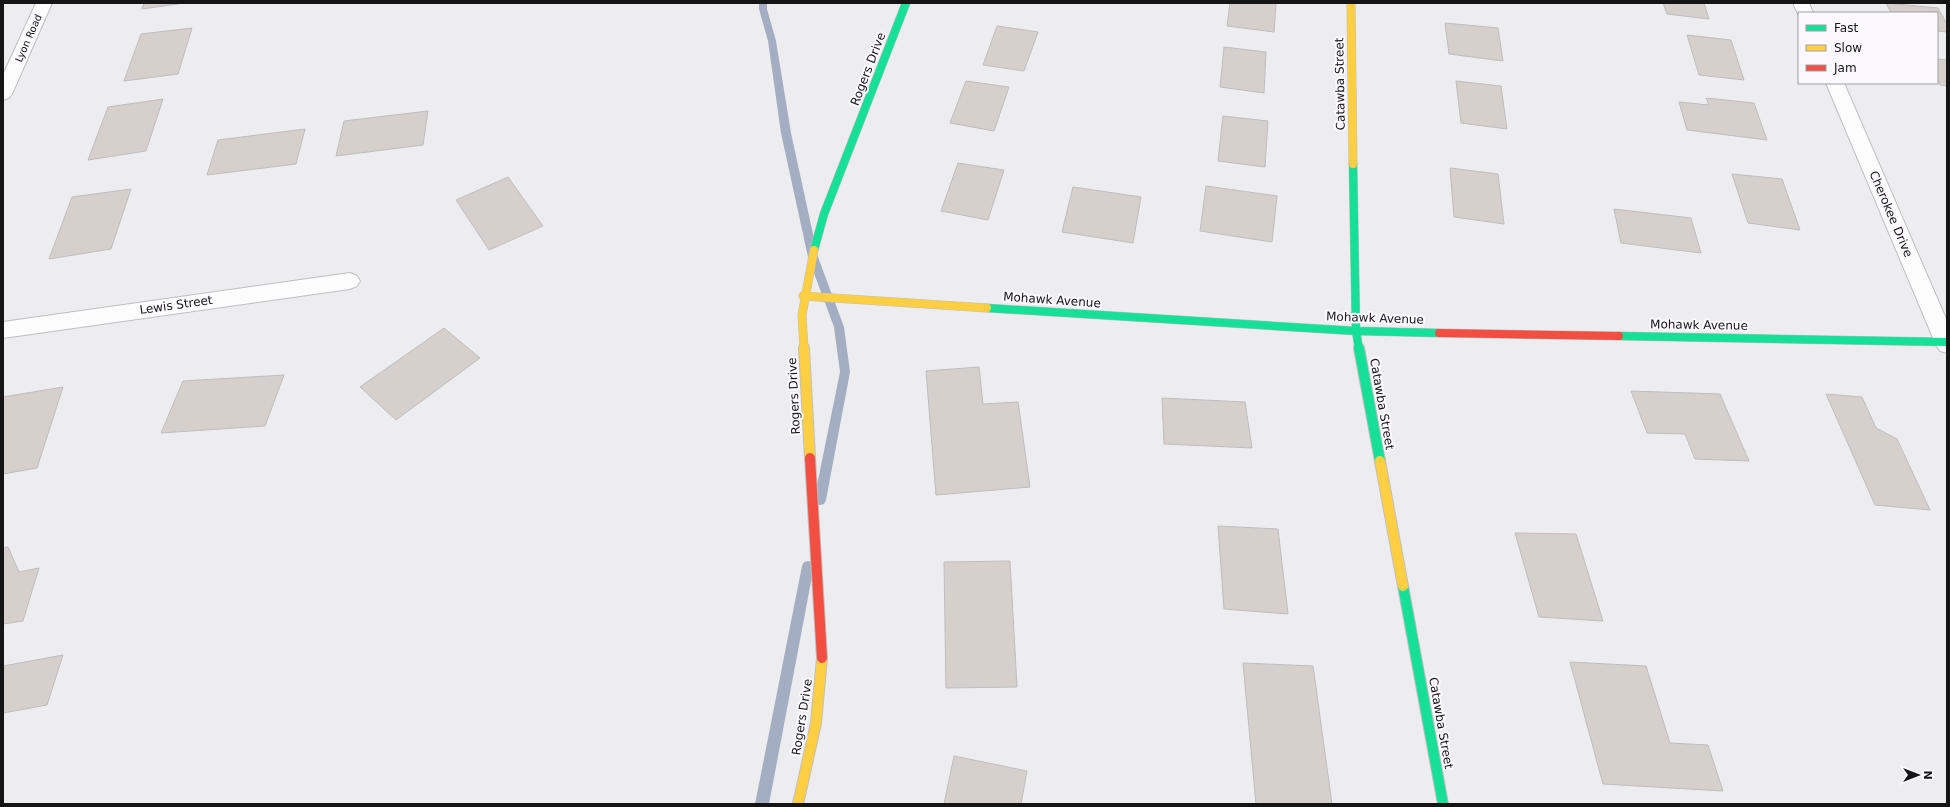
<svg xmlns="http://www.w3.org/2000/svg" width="1950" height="807" font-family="'DejaVu Sans',sans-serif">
  <rect width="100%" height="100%" fill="#edecef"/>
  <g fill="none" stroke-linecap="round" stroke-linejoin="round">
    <g fill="#a4aec3" fill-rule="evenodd">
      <polygon points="759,3 767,3 767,9 776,41 791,133 818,257 844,327 850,372 826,500 824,504 820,505 816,504 814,500 840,372 834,327 808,257 781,133 768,41 759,9"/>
      <polygon points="808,561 812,562 814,566 769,804 755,804 802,566 804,562"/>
    </g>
  </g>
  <g fill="#d6d0cd" stroke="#bebdbe">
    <polygon points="144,3 185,3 142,9"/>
    <polygon points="1230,3 1276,3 1274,32 1227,26"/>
    <polygon points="1663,3 1704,3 1709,19 1667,14"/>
    <polygon points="1886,3 1938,8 1947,24 1947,32 1937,31 1937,13 1891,13"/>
    <polygon points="1445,23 1498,28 1503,61 1449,54"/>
    <polygon points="997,26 1038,32 1024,71 983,65"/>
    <polygon points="192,28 178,74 124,81 141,34"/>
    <polygon points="1687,35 1731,40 1744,80 1699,75"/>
    <polygon points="1224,47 1266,52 1264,93 1220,87"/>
    <polygon points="1937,59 1947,60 1947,86 1940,85 1937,79"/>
    <polygon points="966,81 1009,87 994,131 950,123"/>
    <polygon points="1456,81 1501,86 1507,129 1461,123"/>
    <polygon points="1706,98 1754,103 1767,140 1687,130 1679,102 1709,105"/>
    <polygon points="163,99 146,151 88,160 108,107"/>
    <polygon points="428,111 423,145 336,156 344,121"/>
    <polygon points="1223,116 1268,121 1265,167 1218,161"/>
    <polygon points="305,129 296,164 207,175 218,140"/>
    <polygon points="958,163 1004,170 988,220 941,211"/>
    <polygon points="1450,168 1498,174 1504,224 1454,217"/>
    <polygon points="1732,174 1782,179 1800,230 1748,223"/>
    <polygon points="508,177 543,226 489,250 456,200"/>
    <polygon points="1206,186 1277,196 1272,242 1200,231"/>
    <polygon points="1073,187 1141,197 1133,243 1062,232"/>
    <polygon points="131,189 111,249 49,259 72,197"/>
    <polygon points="1614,209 1691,218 1701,253 1621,243"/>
    <polygon points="444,328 480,358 396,420 360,387"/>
    <polygon points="979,367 983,404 1018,402 1030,487 936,495 926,371"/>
    <polygon points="284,375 265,426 161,433 183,381"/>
    <polygon points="63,387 37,468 3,474 3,397"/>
    <polygon points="1631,391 1720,394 1749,461 1695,459 1685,434 1647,433"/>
    <polygon points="1826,394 1862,397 1876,428 1897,439 1930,510 1875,505"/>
    <polygon points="1162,398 1245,402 1252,448 1164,444"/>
    <polygon points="1218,526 1278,529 1288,614 1224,609"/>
    <polygon points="1515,533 1576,534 1603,621 1539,617"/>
    <polygon points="8,547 19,572 39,568 23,621 3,624 3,548"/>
    <polygon points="1010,561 1017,687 946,688 944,562"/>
    <polygon points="63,655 47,705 3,713 3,666"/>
    <polygon points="1570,662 1646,666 1670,743 1708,745 1723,791 1603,784"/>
    <polygon points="1243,663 1313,666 1332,804 1256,804"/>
    <polygon points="954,756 1027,771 1021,804 944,804"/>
  </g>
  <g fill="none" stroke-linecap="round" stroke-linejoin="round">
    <defs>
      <g id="street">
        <polygon points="36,3 52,3 12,94 9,98 3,100 3,75"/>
        <polygon points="1793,3 1809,3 1813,13 1799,13 1799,16"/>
        <polygon points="1826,83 1844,83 1947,321 1947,353 1940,351 1936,345"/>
        <polygon points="350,273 357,276 360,281 357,286 350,289 3,338 3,322"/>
      </g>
      <g id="fast-far1">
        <polyline points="1353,164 1356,331 1359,349"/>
        <polyline points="814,250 824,214 906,3"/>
        <polyline points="987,308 1356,331 1439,333"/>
        <polyline points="1619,336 1947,342"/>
      </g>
      <g id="fast">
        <polyline points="1359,348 1380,461"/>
        <polyline points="1403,586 1443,804"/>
      </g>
      <g id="slow-far1">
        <polyline points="1351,3 1353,164"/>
        <polyline points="803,296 987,308"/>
        <polyline points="804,349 802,315 814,250"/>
      </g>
      <g id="slow">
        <polyline points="804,348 810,458"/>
        <polyline points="1380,461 1403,586"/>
        <polyline points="798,804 816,723 822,658"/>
      </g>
      <polyline id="jam-far1" points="1439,333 1619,336"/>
      <polyline id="jam" points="810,458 822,658"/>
    </defs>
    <use href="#street" stroke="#bfbec0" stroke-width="2"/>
    <use href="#fast-far1" stroke="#bfbec0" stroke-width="9"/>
    <use href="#fast" stroke="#bfbec0" stroke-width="12"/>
    <use href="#slow-far1" stroke="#bfbec0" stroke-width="9"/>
    <use href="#slow" stroke="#bfbec0" stroke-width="12"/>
    <use href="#jam-far1" stroke="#bfbec0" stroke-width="9"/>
    <use href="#jam" stroke="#bfbec0" stroke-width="12"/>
    <use href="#street" fill="#fcfcfd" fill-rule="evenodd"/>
    <use href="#fast-far1" stroke="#16e098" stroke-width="8"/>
    <use href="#fast" stroke="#16e098" stroke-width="10"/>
    <use href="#slow-far1" stroke="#ffcf43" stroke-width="8"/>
    <use href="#slow" stroke="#ffcf43" stroke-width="10"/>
    <use href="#jam-far1" stroke="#f24e42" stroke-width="8"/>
    <use href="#jam" stroke="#f24e42" stroke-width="10"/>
  </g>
  <g text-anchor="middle" stroke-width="4" stroke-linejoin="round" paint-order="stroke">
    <g font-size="10" fill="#151516" stroke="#fbf9fd">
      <text transform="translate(28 38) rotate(-66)" y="4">Lyon Road</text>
    </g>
    <g font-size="12" fill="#151516" stroke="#fbf9fd">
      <text transform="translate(868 69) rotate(-69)" y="4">Rogers Drive</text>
      <text transform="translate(1340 84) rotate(-91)" y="4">Catawba Street</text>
      <text transform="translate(1891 214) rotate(67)" y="4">Cherokee Drive</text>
      <text transform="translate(1052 300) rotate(4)" y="4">Mohawk Avenue</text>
      <text transform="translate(176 305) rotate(-8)" y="4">Lewis Street</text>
      <text transform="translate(1375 318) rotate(2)" y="4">Mohawk Avenue</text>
      <text transform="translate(1699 325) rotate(1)" y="4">Mohawk Avenue</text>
      <text transform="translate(794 396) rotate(-93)" y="4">Rogers Drive</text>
      <text transform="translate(1382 404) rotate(80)" y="4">Catawba Street</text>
      <text transform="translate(802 717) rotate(-81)" y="4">Rogers Drive</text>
      <text transform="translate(1441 723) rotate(80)" y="4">Catawba Street</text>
    </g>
  </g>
  <rect width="1950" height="807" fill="none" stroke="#151516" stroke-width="8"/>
  <rect x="1798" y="12" width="140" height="72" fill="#fbf9fd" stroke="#9f9ea1"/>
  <rect x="1806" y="25" width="20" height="6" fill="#16e098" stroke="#9f9ea1"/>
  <text x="1834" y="32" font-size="12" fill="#151516">Fast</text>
  <rect x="1806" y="45" width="20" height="6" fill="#ffcf43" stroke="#9f9ea1"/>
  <text x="1834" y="52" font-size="12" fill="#151516">Slow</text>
  <rect x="1806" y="65" width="20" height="6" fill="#f24e42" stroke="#9f9ea1"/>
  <text x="1834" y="72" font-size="12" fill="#151516">Jam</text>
  <g transform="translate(1918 775) rotate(90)" stroke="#fbf9fd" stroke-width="3" paint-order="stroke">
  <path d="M0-3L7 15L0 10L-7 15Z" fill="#151516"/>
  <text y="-6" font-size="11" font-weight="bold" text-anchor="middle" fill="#151516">N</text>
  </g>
</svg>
